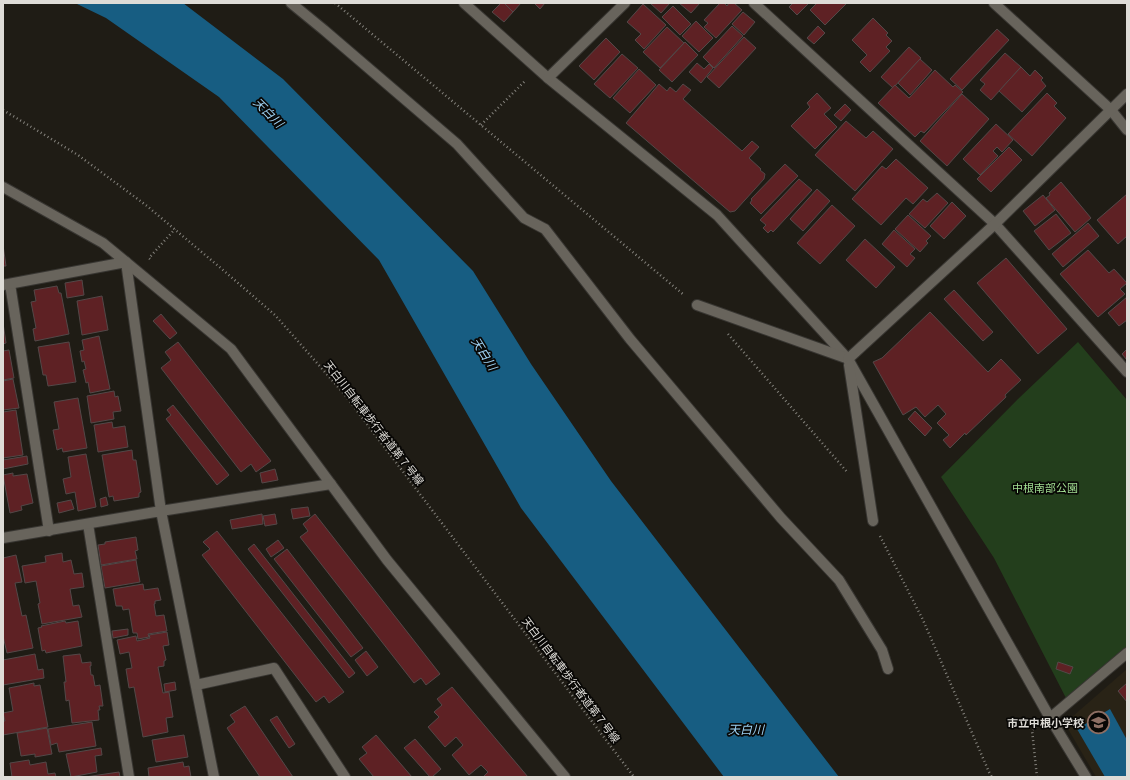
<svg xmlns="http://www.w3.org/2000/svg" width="1130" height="780" font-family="'Work Sans','Noto Sans JP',sans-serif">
  <rect width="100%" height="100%" fill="#1f1c15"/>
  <polygon fill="#292316" points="1127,669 1127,777 1096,777 1068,729 1072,717"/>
  <polygon fill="#233e1c" points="1078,342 1127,400 1127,647 1067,700 994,558 941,477 1018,399"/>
  <g fill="#175d82">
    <polygon points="75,3 183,3 283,79 473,271 531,364 611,481 839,777 724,777 521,508 379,260 219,97 106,18"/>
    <polygon points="1110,709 1127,740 1127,777 1105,777 1077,729"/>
  </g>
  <g fill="#5e2124" stroke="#534848">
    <polygon points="501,3 504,3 513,12 504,22 492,12"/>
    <polygon points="504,3 521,3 513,12"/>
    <polygon points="534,3 545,3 540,9"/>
    <polygon points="650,3 670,3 661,13"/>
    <polygon points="679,3 700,3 691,13"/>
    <polygon points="720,3 724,3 727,6 729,3 734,3 742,10 716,38 704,27 708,23 704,20"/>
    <polygon points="793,3 809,3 797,15 789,7"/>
    <polygon points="817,3 847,3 825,25 810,10"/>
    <polygon points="643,4 666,25 644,49 635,40 641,34 627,22"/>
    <polygon points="673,6 691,24 680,35 662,17"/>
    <polygon points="743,12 755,22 744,35 732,24"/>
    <polygon points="873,18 888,33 886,35 892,41 886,47 890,51 870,72 860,62 867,55 852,40"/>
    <polygon points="696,21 713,38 699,52 682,36"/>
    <polygon points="732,26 743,36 714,68 703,57"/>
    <polygon points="818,26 825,33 814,44 807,38"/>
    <polygon points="667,27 684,43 660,68 643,52"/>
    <polygon points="997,29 1009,40 962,90 950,79"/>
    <polygon points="744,37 756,48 719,88 707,77"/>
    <polygon points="606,38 620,52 594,80 579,66"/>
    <polygon points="685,42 698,55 672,82 659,70"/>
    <polygon points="909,47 921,58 893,88 881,77"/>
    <polygon points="1005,53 1021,67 991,100 980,90 985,84 980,80"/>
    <polygon points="622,54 638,68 610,98 594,84"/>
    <polygon points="920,59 932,70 910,95 898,83"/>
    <polygon points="697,63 704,69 709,64 713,68 701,83 689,72"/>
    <polygon points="1021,67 1030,76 1035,70 1043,78 1041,80 1046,86 1022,112 999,91"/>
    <polygon points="639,69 656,85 630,113 613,98"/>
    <polygon points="935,70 953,87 955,85 963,92 924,133 921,131 915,137 878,103 895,85 909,98"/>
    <polygon points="659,84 667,91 670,87 676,92 683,84 691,90 683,99 742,151 752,141 759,147 749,158 761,169 760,170 765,174 764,179 735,211 730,212 626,123"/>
    <polygon points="817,93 831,108 824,114 837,127 815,149 791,126 810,107 807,103"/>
    <polygon points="1047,93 1057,103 1054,106 1066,118 1032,156 1008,134"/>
    <polygon points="962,94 989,119 947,166 920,141"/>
    <polygon points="845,104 851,110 841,121 834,115"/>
    <polygon points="846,121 866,138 873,131 893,149 855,191 815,155"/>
    <polygon points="996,124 1013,140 1002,152 997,147 993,151 998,156 980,175 963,159"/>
    <polygon points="1009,147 1022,160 991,192 977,179"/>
    <polygon points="896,159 928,188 913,204 906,198 881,225 852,199 882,166 886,169"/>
    <polygon points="785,164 798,176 761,214 750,203 752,200 751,199"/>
    <polygon points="799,179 812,190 773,232 771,230 768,233 763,228 766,225 760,220"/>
    <polygon points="1061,182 1091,218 1075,232 1046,198 1050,195 1049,193"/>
    <polygon points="817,189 830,201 803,231 790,219"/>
    <polygon points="937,193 948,203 925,228 909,214 923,199 927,202"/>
    <polygon points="1127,194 1127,236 1118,244 1097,220"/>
    <polygon points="1043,195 1055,210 1035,226 1023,211"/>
    <polygon points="952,202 966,216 944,239 930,226"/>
    <polygon points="832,205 855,226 820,264 797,243"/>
    <polygon points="1056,214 1071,233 1049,250 1034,231"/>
    <polygon points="908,215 931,236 926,241 928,243 920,252 895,229"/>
    <polygon points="1088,223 1099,236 1063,267 1052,254"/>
    <polygon points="894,230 915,249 910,254 915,258 907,267 882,244"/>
    <polygon points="865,239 895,267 876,288 846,260"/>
    <polygon points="3,245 6,266 3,266"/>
    <polygon points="1088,250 1109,273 1114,269 1127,283 1120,289 1125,294 1098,317 1060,274"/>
    <polygon points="1006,258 1067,329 1038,354 977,283"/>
    <polygon points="82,280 84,295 67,298 65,283"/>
    <polygon points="57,286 59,293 61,293 69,334 35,341 33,329 36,328 31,302 36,301 34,290"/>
    <polygon points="954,290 993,332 983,341 944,299"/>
    <polygon points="102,296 108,330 82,335 77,301"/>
    <polygon points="1127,297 1127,320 1119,326 1108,313"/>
    <polygon points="930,312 988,372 1001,359 1021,380 1005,395 1006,397 966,435 965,433 950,448 943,440 949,435 937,423 946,414 938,405 925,417 916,407 903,415 873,362 882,358"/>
    <polygon points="161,314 177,333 170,339 153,321"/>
    <polygon points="3,323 6,343 3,344"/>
    <polygon points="99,336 110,389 90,393 88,382 86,383 83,370 86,369 84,361 82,362 80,351 84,350 82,340"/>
    <polygon points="69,342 76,382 48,386 46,375 43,375 38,347"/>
    <polygon points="178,342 271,461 256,472 251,464 241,472 161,368 171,360 165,352"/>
    <polygon points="1127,349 1127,360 1122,354"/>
    <polygon points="9,350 14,378 3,380 3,351"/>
    <polygon points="13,379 19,408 3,410 3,381"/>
    <polygon points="114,391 115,397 118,396 121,411 113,412 114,419 91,423 87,396"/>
    <polygon points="78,398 87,448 63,452 62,448 57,450 53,430 59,429 54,402"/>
    <polygon points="173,405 229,475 217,485 166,419 171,415 167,410"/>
    <polygon points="16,410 23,455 3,458 3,412"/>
    <polygon points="915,411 932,428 925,436 908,419"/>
    <polygon points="112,422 113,428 125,426 128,447 98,452 94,425"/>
    <polygon points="132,450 133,460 136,460 141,492 139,493 139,497 114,501 113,496 109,497 102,455"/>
    <polygon points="86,454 96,507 78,511 75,492 66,494 63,479 71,477 68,457"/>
    <polygon points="27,456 28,464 3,469 3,460"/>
    <polygon points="275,469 278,480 262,483 260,473"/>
    <polygon points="13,473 13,476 27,474 33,503 21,506 22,510 10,513 3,475"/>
    <polygon points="106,497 108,505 101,507 100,499"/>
    <polygon points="71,500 74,509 59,513 57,503"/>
    <polygon points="308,507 310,516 293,519 291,509"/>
    <polygon points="262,514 263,524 232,529 230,520"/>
    <polygon points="275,514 277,524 265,526 263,516"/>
    <polygon points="315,514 440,674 426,685 421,678 414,683 300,537 308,531 303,524"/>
    <polygon points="217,531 344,692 329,703 324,696 316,702 202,555 210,549 203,542"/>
    <polygon points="136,537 138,550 135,551 137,559 101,565 98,545 105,544 105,542"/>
    <polygon points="278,540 284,548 271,557 266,549"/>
    <polygon points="254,544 355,673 349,678 248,549"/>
    <polygon points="287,549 363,648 351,657 274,559"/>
    <polygon points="62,553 63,562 71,560 74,574 82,573 84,587 70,589 73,606 79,605 82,617 42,624 38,604 40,603 36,581 25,583 22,566 46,562 45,556"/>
    <polygon points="16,555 22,582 15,583 22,616 26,615 33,648 7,653 3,636 3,558"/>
    <polygon points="136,560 140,582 105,588 101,566"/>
    <polygon points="143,584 144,590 158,588 161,600 155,601 155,604 154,604 156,616 164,615 167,631 148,634 149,637 138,639 137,633 133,633 129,609 123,610 122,606 116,606 113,589"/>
    <polygon points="65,621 66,623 78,621 82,646 46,653 45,650 42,651 38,628 42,627 41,626"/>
    <polygon points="128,629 128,635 113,638 112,631"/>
    <polygon points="167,632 169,645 163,646 166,660 164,661 164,666 158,667 163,693 169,692 173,717 166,718 168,732 143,737 134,687 129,688 126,669 132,668 129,652 120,654 117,640 136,636 137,641 150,638 149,635"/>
    <polygon points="366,651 378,667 367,676 355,660"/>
    <polygon points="35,654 38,670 43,669 44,678 3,685 3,660"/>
    <polygon points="80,654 82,663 91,662 91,666 90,666 91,675 93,675 95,686 100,685 103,706 99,706 100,710 98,710 99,720 72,723 69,700 66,701 64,682 66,682 63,656"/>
    <polygon points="1058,662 1073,667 1070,674 1056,669"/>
    <polygon points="175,682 176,690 165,692 164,684"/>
    <polygon points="34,683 34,686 40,685 48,727 3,735 3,721 5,721 3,713 13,711 9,688"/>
    <polygon points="1127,683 1127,702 1118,691"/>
    <polygon points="452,687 528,777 483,777 488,772 481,765 469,775 452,755 463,745 456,737 445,747 428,727 439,717 434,712 442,705 437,699"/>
    <polygon points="245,706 293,777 260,777 227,728 235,722 230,715"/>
    <polygon points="277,716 295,744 289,748 270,720"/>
    <polygon points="92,722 96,746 59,752 57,743 51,745 48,729"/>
    <polygon points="47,728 52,754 35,757 35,754 21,756 17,733"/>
    <polygon points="184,735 188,757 156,762 152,740"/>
    <polygon points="376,735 412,777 374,777 359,759 367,753 362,747"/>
    <polygon points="415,739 441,769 432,777 430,777 404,748"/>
    <polygon points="101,748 102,755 95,756 97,772 71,777 66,754"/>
    <polygon points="29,760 30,765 46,762 48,774 55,773 56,777 12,777 10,763"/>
    <polygon points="183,762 184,767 189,766 191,777 149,777 148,768"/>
    <polygon points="119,772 120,777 85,777"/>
  </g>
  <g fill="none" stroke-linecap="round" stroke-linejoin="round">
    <defs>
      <g id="minor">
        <polyline points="291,3 324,30 457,144 524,218 545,229 630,339 781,518 839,580 882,650 888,669"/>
        <polyline points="464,3 548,78 717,215 848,359 1050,718 1086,777"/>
        <polyline points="754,3 995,224 1127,372"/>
        <polyline points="994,3 1111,110 1127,130"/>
        <polyline points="548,78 625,3"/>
        <polyline points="3,187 103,243 231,349 387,560 565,777"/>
        <polyline points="10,284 49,531"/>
        <polyline points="3,285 126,262 161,511 331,484"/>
        <polyline points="697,305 846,358"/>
        <polyline points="848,359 995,224 1127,94"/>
        <polyline points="849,365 873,521"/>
        <polyline points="88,524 129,777"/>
        <polyline points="3,538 161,511 214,777"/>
        <polyline points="196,685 274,668 345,777"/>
        <polyline points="1050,718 1127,653"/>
      </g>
    </defs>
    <use href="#minor" stroke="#383632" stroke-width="12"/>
    <g stroke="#85837d" stroke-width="2.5" stroke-dasharray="1 3" stroke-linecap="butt">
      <polyline points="335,3 684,295"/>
      <polyline points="3,110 78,155 147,206 223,270 275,315 345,395 634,777"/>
      <polyline points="481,125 526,80"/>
      <polyline points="150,259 149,258 175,229"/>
      <polyline points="728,334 848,473"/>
      <polyline points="880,536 923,620 989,772 992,777"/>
      <polyline points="1037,777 1032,730 1037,726"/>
    </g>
    <use href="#minor" stroke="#68645c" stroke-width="10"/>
  </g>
  <defs>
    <symbol id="school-ring" viewBox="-11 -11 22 22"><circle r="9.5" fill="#080705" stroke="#8d6e63" stroke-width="1.5"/><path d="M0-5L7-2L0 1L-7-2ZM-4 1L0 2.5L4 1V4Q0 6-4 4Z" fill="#8d6e63"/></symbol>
  </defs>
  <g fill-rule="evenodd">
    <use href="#school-ring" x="1086" y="710" width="25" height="25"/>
  </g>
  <g text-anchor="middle" stroke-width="3.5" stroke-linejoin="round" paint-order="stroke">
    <g font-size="11" fill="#dedcd7" stroke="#080705">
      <text transform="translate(374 423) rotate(52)" y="4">天白川自転車歩行者道第７号線</text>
      <text transform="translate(571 680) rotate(53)" y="4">天白川自転車歩行者道第７号線</text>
    </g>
    <g font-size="11" fill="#a2de92" stroke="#080705">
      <text x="1045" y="492">中根南部公園</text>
    </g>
    <g font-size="11" font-weight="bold" fill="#dedcd7" stroke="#080705" text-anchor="end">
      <text x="1084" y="727">市立中根小学校</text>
    </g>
    <g font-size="12" font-style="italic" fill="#9ed2f4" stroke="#080705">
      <text transform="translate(268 113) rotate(45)" y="4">天白川</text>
      <text transform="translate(484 354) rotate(58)" y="4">天白川</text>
      <text x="746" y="734">天白川</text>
    </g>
  </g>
  <rect width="1130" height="780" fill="none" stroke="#dedcd7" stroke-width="8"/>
</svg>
